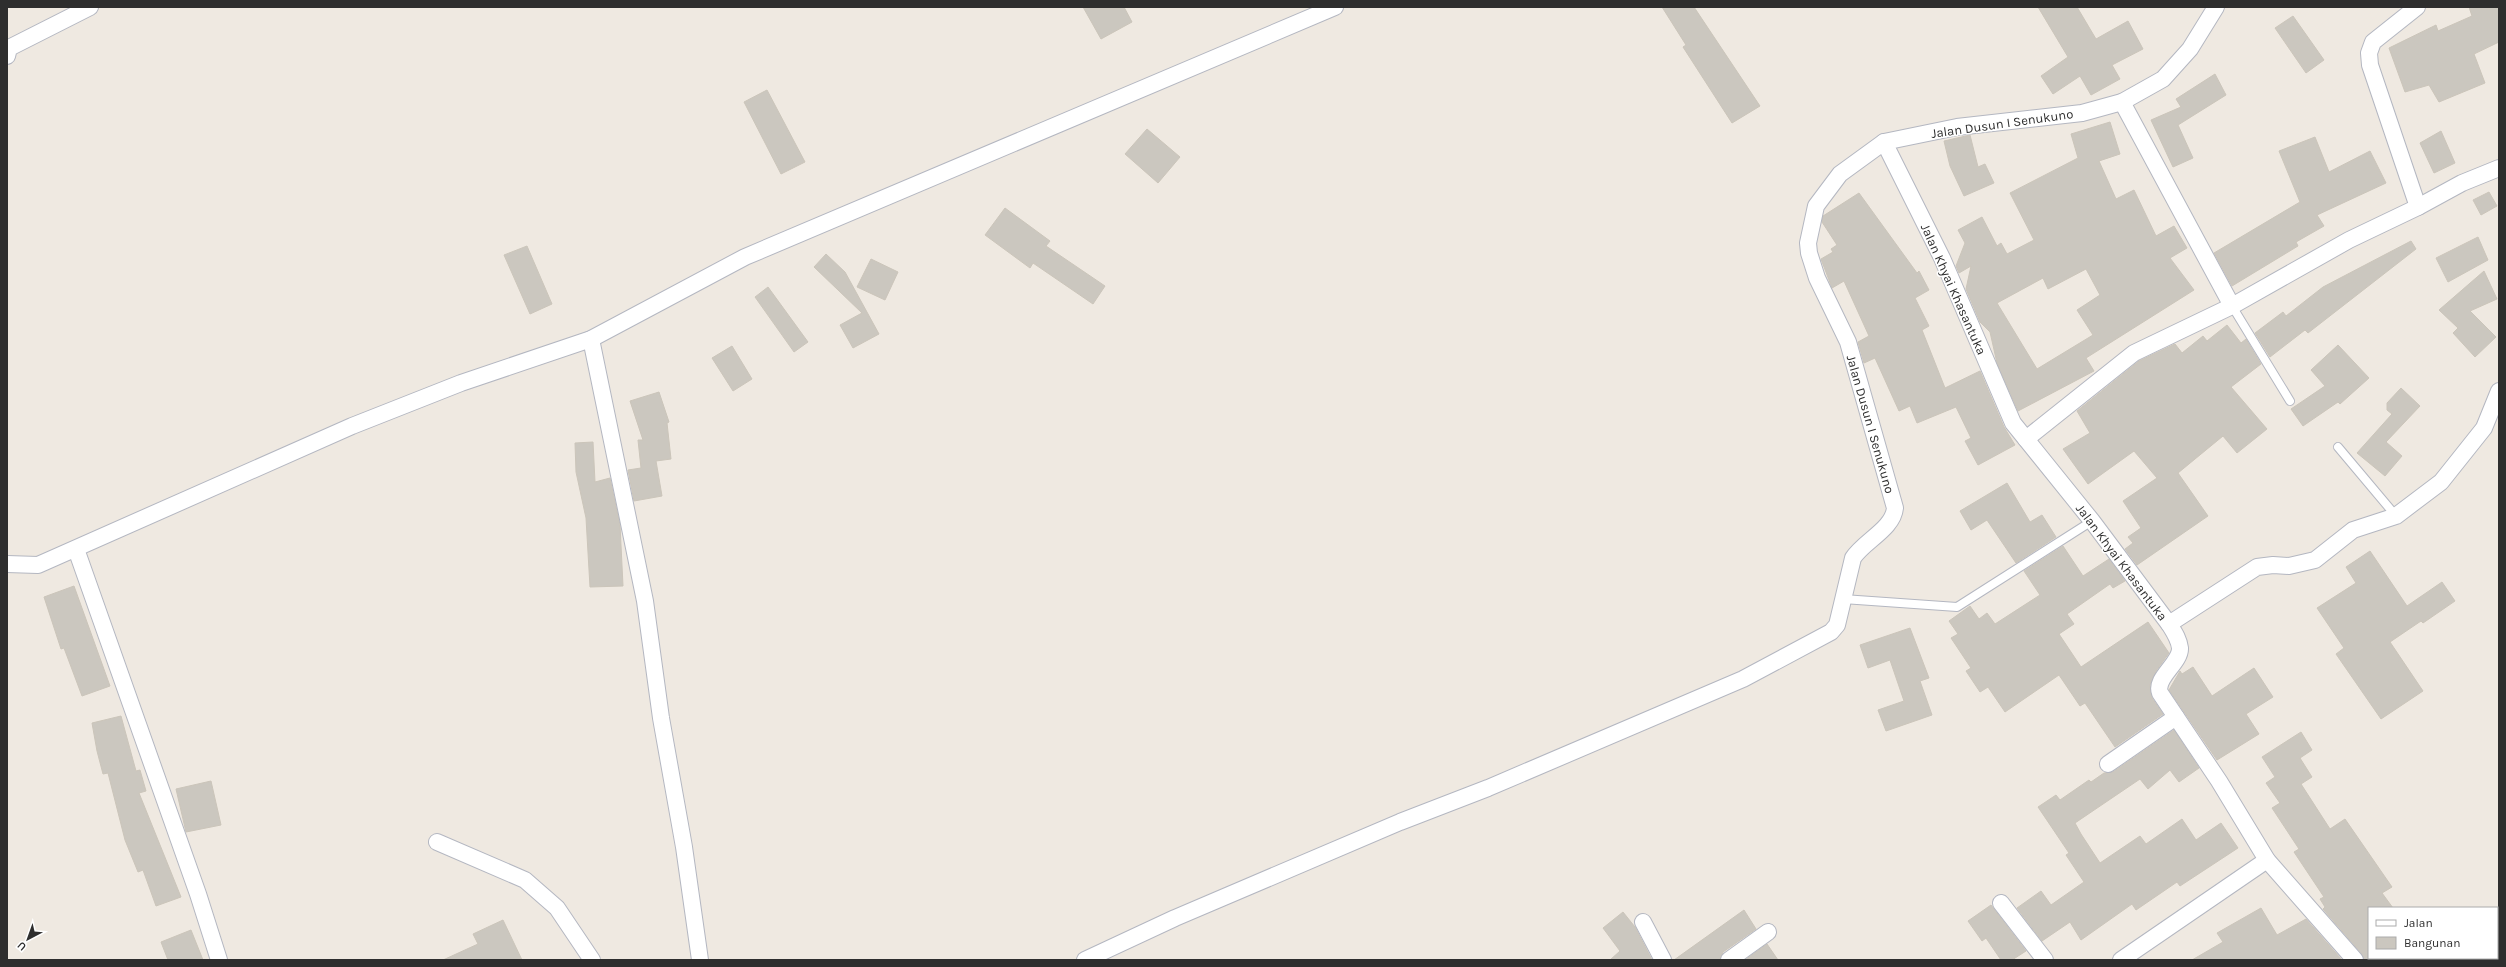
<svg xmlns="http://www.w3.org/2000/svg" width="2506" height="967" font-family="Karla,sans-serif">
  <rect width="100%" height="100%" fill="#efe9e1"/>
  <g fill="#cbc7bf" stroke="#cbc5ba" fill-rule="evenodd">
    <polygon points="1083,7 1124,7 1132,22 1101,39"/>
    <polygon points="1662,7 1694,7 1760,106 1732,123 1683,47 1686,45"/>
    <polygon points="2038,7 2077,7 2096,39 2128,21 2143,49 2112,65 2120,79 2091,95 2080,76 2053,94 2041,76 2068,57"/>
    <polygon points="2469,7 2499,7 2499,42 2474,54 2485,83 2439,102 2429,85 2405,92 2389,48 2436,25 2438,31 2472,16"/>
    <polygon points="2293,16 2324,60 2306,73 2275,28"/>
    <polygon points="2215,74 2226,95 2178,125 2193,158 2173,167 2151,120 2181,107 2176,99"/>
    <polygon points="767,90 805,162 781,174 744,102"/>
    <path d="M2110 122 2120 154 2099 161 2116 199 2134 190 2156 236 2174 226 2187 248 2170 258 2194 290 2086 358 2094 371 2018 411 1997 363 1990 332 1980 322 1966 289 1971 266 1959 273 1956 266 1965 243 1958 230 1982 217 1997 246 2001 243 2007 254 2034 240 2010 193 2078 158 2071 134ZM2086 269 2100 295 2077 310 2093 335 2037 369 1997 303 2043 278 2048 289Z"/>
    <polygon points="1147,129 1180,157 1158,183 1125,154"/>
    <polygon points="2441,131 2455,163 2434,173 2420,143"/>
    <polygon points="1970,135 1978,167 1985,164 1994,183 1964,196 1950,166 1944,141"/>
    <polygon points="2315,137 2329,172 2370,151 2386,183 2317,215 2324,226 2296,242 2298,246 2232,286 2214,253 2300,202 2279,151"/>
    <polygon points="2489,192 2497,206 2481,215 2473,200"/>
    <polygon points="1859,193 1917,273 1919,271 1929,290 1915,298 1929,326 1922,330 1945,388 1980,371 2004,427 2015,445 1978,465 1965,441 1971,438 1956,407 1917,423 1910,406 1899,411 1875,358 1864,363 1858,342 1869,336 1844,281 1832,288 1821,259 1833,252 1831,249 1837,245 1822,222 1823,216"/>
    <polygon points="1005,208 1050,241 1046,246 1105,286 1093,304 1033,263 1030,268 985,235"/>
    <polygon points="2478,237 2488,260 2448,282 2436,258"/>
    <polygon points="2411,241 2416,249 2308,333 2305,330 2270,357 2255,333 2283,312 2286,316 2323,287"/>
    <polygon points="527,246 552,304 530,314 504,255"/>
    <polygon points="826,254 845,272 879,334 853,348 840,325 862,313 814,267"/>
    <polygon points="871,259 898,272 885,300 857,287"/>
    <polygon points="2484,271 2497,299 2470,311 2496,337 2475,357 2453,333 2458,328 2439,310"/>
    <polygon points="768,287 808,342 794,352 755,297"/>
    <polygon points="2227,325 2241,343 2246,339 2261,364 2231,387 2267,429 2237,453 2223,436 2178,473 2208,516 2137,565 2125,549 2133,543 2128,537 2141,528 2123,501 2157,478 2134,451 2088,484 2063,449 2090,433 2077,411 2139,361 2175,344 2182,353 2203,336 2207,341"/>
    <polygon points="2338,345 2369,378 2340,404 2338,402 2303,426 2291,409 2325,386 2311,370"/>
    <polygon points="732,346 752,379 733,391 712,358"/>
    <polygon points="2401,388 2420,406 2386,442 2402,456 2385,476 2357,453 2392,414 2387,410 2387,403"/>
    <polygon points="659,392 669,422 667,423 671,459 656,461 662,496 634,501 628,470 641,468 638,440 643,440 630,401"/>
    <polygon points="593,442 595,482 610,478 620,525 623,586 590,587 586,518 576,472 575,443"/>
    <polygon points="2007,483 2030,522 2042,515 2056,537 2016,563 1987,520 1971,530 1960,511"/>
    <polygon points="2063,546 2083,576 2109,559 2125,581 2113,588 2110,584 2067,614 2074,624 2059,634 2081,667 2148,622 2169,653 2156,671 2150,685 2152,698 2163,714 2115,747 2085,703 2080,706 2059,675 2005,712 1988,687 1980,692 1966,671 1971,668 1951,638 1958,634 1949,621 1970,606 1979,619 1987,613 1995,624 2040,595 2024,571"/>
    <polygon points="2370,551 2407,606 2442,582 2455,601 2423,623 2421,621 2390,642 2423,691 2381,719 2336,654 2344,648 2317,608 2356,583 2346,567"/>
    <polygon points="74,586 110,686 82,696 64,648 61,649 44,597"/>
    <polygon points="1910,628 1929,678 1920,681 1932,715 1886,731 1878,710 1904,701 1890,660 1868,668 1860,645"/>
    <polygon points="2193,667 2212,696 2254,668 2273,697 2246,714 2259,734 2217,760 2169,690 2180,671 2182,674"/>
    <polygon points="121,716 136,771 140,770 146,791 139,793 181,897 156,906 143,870 138,872 125,840 108,773 103,774 97,751 92,723"/>
    <polygon points="2174,730 2199,768 2179,782 2170,770 2148,789 2140,779 2075,823 2081,834 2100,863 2140,836 2146,844 2182,819 2196,840 2221,823 2238,848 2180,886 2177,882 2136,910 2132,904 2081,940 2070,922 2042,941 2017,908 2041,891 2051,905 2084,882 2066,855 2069,853 2038,807 2056,795 2060,800 2089,780 2091,782 2104,773 2113,772"/>
    <polygon points="2301,732 2312,750 2300,758 2312,777 2301,784 2330,829 2345,819 2392,887 2382,893 2393,908 2369,908 2369,960 2364,960 2362,954 2323,909 2325,907 2320,899 2324,897 2294,852 2299,849 2272,808 2280,803 2266,783 2275,777 2262,757"/>
    <polygon points="211,781 221,825 186,832 176,789"/>
    <polygon points="1991,905 2026,951 2012,960 2001,960 1986,938 1982,941 1968,921"/>
    <polygon points="2261,908 2277,935 2306,919 2342,960 2192,960 2223,942 2217,933"/>
    <polygon points="1744,910 1756,929 1723,952 1720,960 1674,960"/>
    <polygon points="1623,912 1635,927 1652,960 1610,960 1620,951 1603,928"/>
    <polygon points="503,920 522,960 443,960 478,944 473,934"/>
    <polygon points="191,930 203,960 168,960 161,942"/>
    <polygon points="1767,944 1778,960 1745,960"/>
  </g>
  <g fill="none" stroke-linecap="round" stroke-linejoin="round">
    <defs>
      <g id="lane">
        <polyline points="2232,306 2290,401"/>
        <polyline points="2338,447 2396,516"/>
        <polyline points="1843,599 1957,607 2092,521"/>
      </g>
      <g id="street">
        <polyline points="2417,7 2373,42 2369,53 2370,65 2418,207"/>
        <polyline points="7,56 9,48 90,7"/>
        <polyline points="2122,102 2232,306"/>
        <path d="M1884 142 1942 258 2013 423 2092 521 2169 624C2174 632 2179 639 2180 648 2181 663 2154 678 2160 693L2219 781 2267 860 2355 960"/>
        <polyline points="591,339 645,601 661,718 684,847 700,960"/>
        <polyline points="2026,439 2134,353 2232,306 2349,240 2418,207 2462,183 2499,168"/>
        <polyline points="76,549 198,894 219,960"/>
        <polyline points="7,564 38,565 352,426 461,383 591,339 745,257 1335,7"/>
        <polyline points="2169,624 2257,567 2273,565 2289,566 2315,560 2353,530 2396,516 2441,482 2484,428 2499,391"/>
        <polyline points="2108,764 2176,717"/>
        <polyline points="437,842 525,880 557,908 592,960"/>
        <polyline points="2001,903 2045,960"/>
        <polyline points="1643,922 1663,960"/>
        <path d="M1085 960 1175 918 1400 822 1488 788 1743 679 1831 632 1837 625 1853 558C1864 541 1893 529 1895 508L1848 342 1817 278 1809 253 1808 243 1816 206 1840 174 1884 142 1957 127 2082 113 2122 102 2163 79 2190 49 2216 7"/>
        <polyline points="1729,960 1768,932"/>
        <polyline points="2121,960 2267,860"/>
      </g>
    </defs>
    <use href="#lane" stroke="#b4b7c1" stroke-width="10"/>
    <use href="#street" stroke="#b4b7c1" stroke-width="18"/>
    <use href="#lane" stroke="#fff" stroke-width="8"/>
    <use href="#street" stroke="#fff" stroke-width="16"/>
  </g>
  <g text-anchor="middle" stroke-width="3" stroke-linejoin="round" paint-order="stroke">
    <g font-size="13" fill="#2e2e2e" stroke="#fff">
      <text transform="translate(2002 123) rotate(-8)" y="5">Jalan Dusun I Senukuno</text>
      <text transform="translate(1954 289) rotate(66)" y="5">Jalan Khyai Khasantuka</text>
      <text transform="translate(1871 424) rotate(74)" y="5">Jalan Dusun I Senukuno</text>
      <text transform="translate(2122 562) rotate(53)" y="5">Jalan Khyai Khasantuka</text>
    </g>
  </g>
  <rect width="2506" height="967" fill="none" stroke="#2e2e2e" stroke-width="16"/>
  <rect x="2368" y="907" width="130" height="52" fill="#ffffff" stroke="#ababab"/>
  <rect x="2376" y="920" width="20" height="6" fill="#ffffff" stroke="#ababab"/>
  <text x="2404" y="927" font-size="12" fill="#2e2e2e">Jalan</text>
  <rect x="2376" y="937" width="20" height="12" fill="#cbc7bf" stroke="#ababab"/>
  <text x="2404" y="947" font-size="12" fill="#2e2e2e">Bangunan</text>
  <g transform="translate(28 939) rotate(221)" stroke="#ffffff" stroke-width="3" paint-order="stroke">
  <path d="M0-3L7 15L0 10L-7 15Z" fill="#2e2e2e"/>
  <text y="-6" font-size="11" font-weight="bold" text-anchor="middle" fill="#2e2e2e">U</text>
  </g>
</svg>
